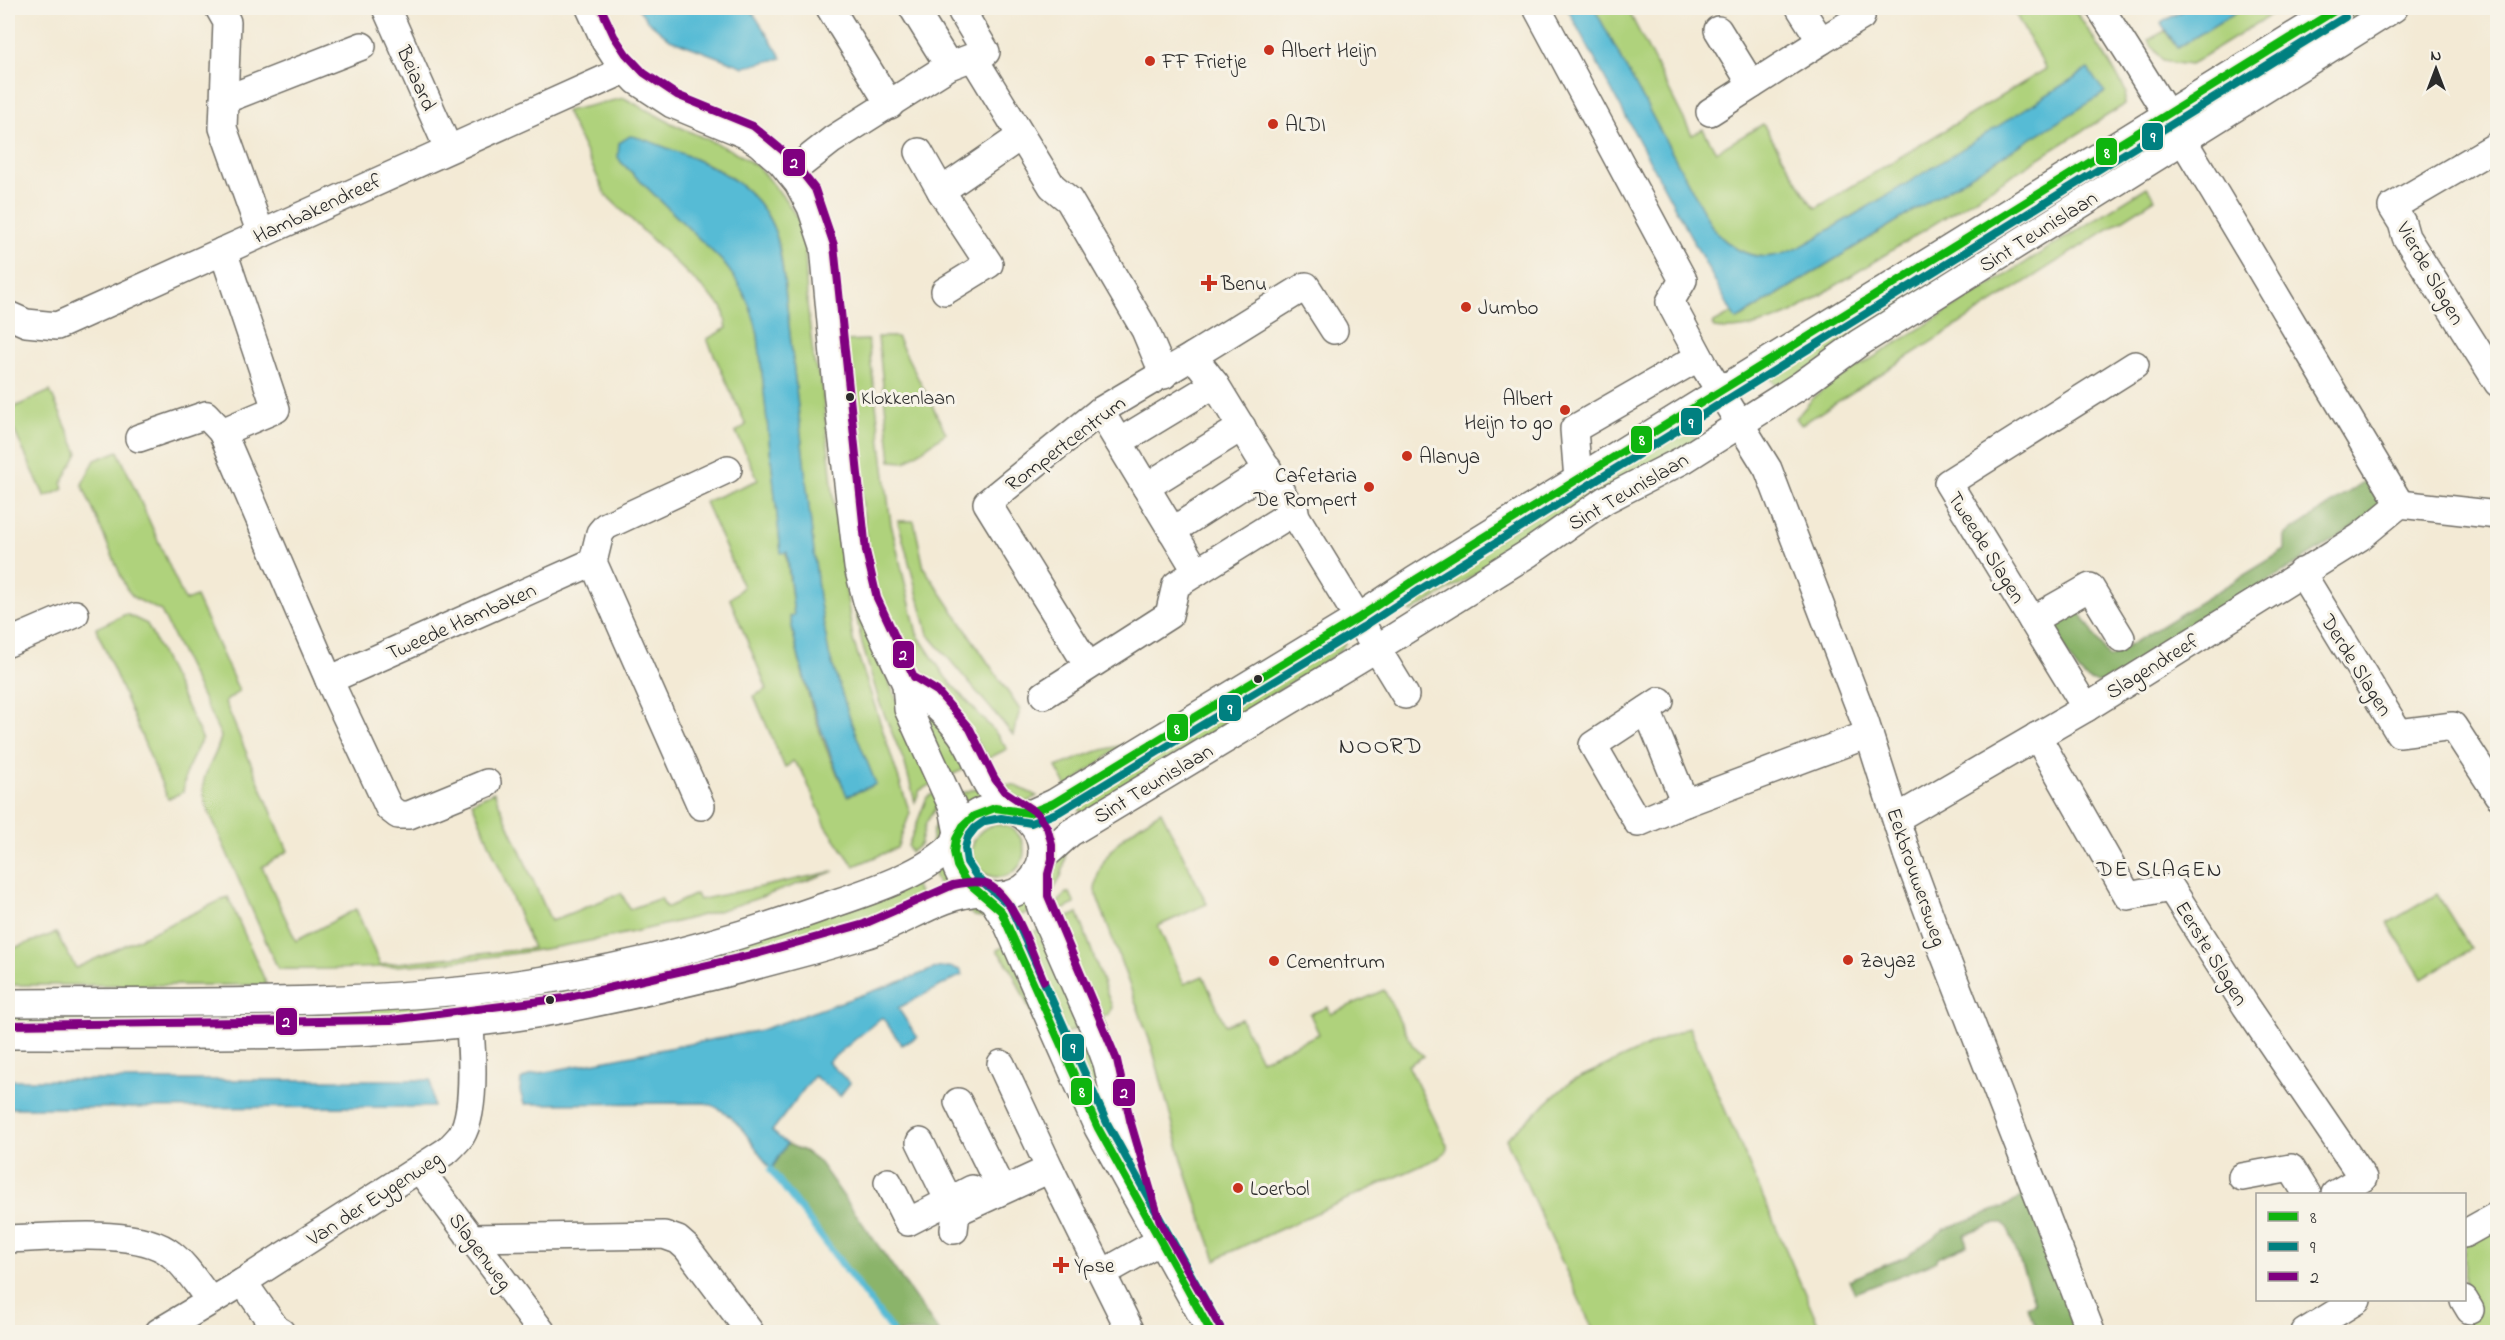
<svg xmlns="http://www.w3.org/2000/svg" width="2505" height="1340" font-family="'Indie Flower',sans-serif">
  <rect width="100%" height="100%" fill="#f7f3e8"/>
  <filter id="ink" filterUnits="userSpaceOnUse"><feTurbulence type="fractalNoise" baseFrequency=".0167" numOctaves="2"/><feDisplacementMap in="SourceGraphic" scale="12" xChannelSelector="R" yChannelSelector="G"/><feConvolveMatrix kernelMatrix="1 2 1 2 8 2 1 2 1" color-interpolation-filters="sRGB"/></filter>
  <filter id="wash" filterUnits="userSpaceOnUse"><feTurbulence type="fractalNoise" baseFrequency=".008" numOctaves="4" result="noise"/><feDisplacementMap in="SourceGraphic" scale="24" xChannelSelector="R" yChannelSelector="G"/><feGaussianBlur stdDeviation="1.35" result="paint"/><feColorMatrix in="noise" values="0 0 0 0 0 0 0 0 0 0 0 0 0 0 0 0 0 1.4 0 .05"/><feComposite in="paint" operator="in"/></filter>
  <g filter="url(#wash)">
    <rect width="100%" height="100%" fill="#f3ead5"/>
    <g fill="#afd27b" stroke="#6d7e53" stroke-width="1.5" fill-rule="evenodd">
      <path d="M1594 8H1627L1692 135 1703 129 1716 152 1763 124 1810 202 1816 208 2046 69 2012 8H2074L2115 72 2126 92 2124 105 1792 313C1767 324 1741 332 1714 328L1712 324 1732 313 1737 320 2104 93C2025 131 1944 167 1866 208 1838 223 1803 252 1773 256 1748 260 1725 245 1711 225Z"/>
      <polygon points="2243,8 2282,8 2190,65 2162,61 2148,40 2165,31 2177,48"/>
      <polygon points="2350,8 2382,8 2209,109 2201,107"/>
      <path d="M624 98 673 124 735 152 758 167 785 199 798 219 805 247 807 303 814 362 822 385 834 504 853 640 910 813 897 848 854 866 826 826 802 771 793 761 785 768 754 696 767 689 730 599 743 587 705 502 758 480 736 432 746 425 707 339 727 328 723 308 606 195 566 111ZM635 137C690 157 754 172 776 234 781 249 782 266 784 280L819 598 829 654 851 722 876 784 848 796C819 741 801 677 790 616L794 615 786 552H781L758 335C752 306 741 284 722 261L621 162Z"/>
      <polygon points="2125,147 2133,163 1778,389 1766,371"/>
      <polygon points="2147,187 2155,199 1801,425 1796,418 1816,395 1837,380"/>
      <polygon points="878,337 897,337 946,433 905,462 891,461"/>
      <polygon points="868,340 891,524 917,634 946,678 995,732 1007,749 985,760 892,629 880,600 870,568 843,341"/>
      <polygon points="50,391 78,453 62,483 64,489 45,497 8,417 8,410"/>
      <polygon points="1685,422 1698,443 1411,612 1402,598"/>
      <path d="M118 451 185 601 196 597 239 691 225 702 288 851 262 867 296 941 356 909 380 965 533 948 472 802 494 792 551 921 621 893 630 909 661 898 666 908 696 894 699 900 835 871C795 884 755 901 714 912 576 950 422 972 278 969L205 803C197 772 216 764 221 736L161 611 134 598 126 588 82 484 95 460Z"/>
      <polygon points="898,521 914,521 924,568 1020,710 1013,735 928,634"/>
      <polygon points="849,577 871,642 934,783 920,790 915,802 905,764 880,704 862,644"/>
      <polygon points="126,614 147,624 202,738 186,772 183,792 168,799 96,628"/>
      <polygon points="1348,639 1338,653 1175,755 1083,816 1075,801"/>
      <polygon points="917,703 923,703 969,767 947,777"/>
      <polygon points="1123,745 1067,787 1056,767 1095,752"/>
      <polygon points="995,784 1014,785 1037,796 1026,803"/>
      <polygon points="978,787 984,800 962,811 961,794"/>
      <polygon points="937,792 941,799 926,823 920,845 911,852 908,846 927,797"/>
      <polygon points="945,808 946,837 930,855 933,831"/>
      <path d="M1161 811 1207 904 1158 926 1184 984 1203 976 1225 1025 1241 1019 1261 1060 1319 1034 1310 1014 1327 1007 1331 1014 1384 990 1413 1046 1424 1056 1408 1065 1447 1145V1151L1438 1158 1228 1253 1216 1260 1184 1167 1152 1047 1095 891C1098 851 1130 830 1161 811Z"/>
      <circle cx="998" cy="851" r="26"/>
      <path d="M1065 846C1067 868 1060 883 1045 900L1044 892 1051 861Z"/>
      <polygon points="946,866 957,887 940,889 933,872"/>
      <polygon points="913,880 923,902 866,927 517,1009 514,992"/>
      <polygon points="1066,893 1070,893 1075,904 1051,915 1049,910 1057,904"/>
      <polygon points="2437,894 2471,949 2422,979 2388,923"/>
      <polygon points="1028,896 1034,910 1013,918 1007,904"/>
      <polygon points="228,897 267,985 8,985 8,950 56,933 76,968"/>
      <polygon points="974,901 995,919 975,916 956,904"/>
      <polygon points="1078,913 1112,1007 1109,1014 1098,1019 1055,923"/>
      <polygon points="1042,928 1086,1025 1064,1034 1022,938"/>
      <polygon points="1007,945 1047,1042 1044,1041 1011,969 997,950"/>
      <polygon points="440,1004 442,1012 433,1019 8,1027 8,1009"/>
      <polygon points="1689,1027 1813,1312 1822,1332 1594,1332 1506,1139 1570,1082"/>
      <polygon points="1090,1035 1111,1125 1069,1045"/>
      <polygon points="2497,1223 2497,1332 2467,1332 2448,1300 2464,1300 2465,1243"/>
    </g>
    <g fill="#8bb46b" stroke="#5b704b" stroke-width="1.5">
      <path d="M2374 475 2385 492 2382 509 2108 683C2103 683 2098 683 2093 682 2078 678 2060 643 2056 629L2060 621 2080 612 2109 658 2285 550V535Z"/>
      <polygon points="787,1144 804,1151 820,1163 939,1332 893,1332 771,1170"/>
      <polygon points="2025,1193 2079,1332 2039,1332 2027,1306 2035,1303 2008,1229 2003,1223 1996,1223 1964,1235 1967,1245 1937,1258 1935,1262 1855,1293 1849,1280 1905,1257 1945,1229 2003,1207 2019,1199"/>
    </g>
    <g fill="#56bbd5" stroke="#407380" stroke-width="1.5">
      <polygon points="638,8 683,8 684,9 687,8 750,8 782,58 744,67 670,39 647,20"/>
      <path d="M1567 8H1594L1711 225C1725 245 1748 260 1773 256 1799 252 1824 232 1847 219 1929 172 2008 119 2088 69L2105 93 1736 320Z"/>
      <polygon points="2186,8 2243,8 2177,48 2161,23"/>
      <path d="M630 136C646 138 662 147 678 152 719 168 761 189 776 235 780 249 782 266 784 280L819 598 829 654 851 722 876 784 847 796C823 737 801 679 790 616L794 615 787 552 781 553 758 335C752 306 741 284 722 261L621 162 618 157 619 143Z"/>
      <path d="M949 967 960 970 962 975 898 1008 917 1037 902 1045 882 1017 828 1062 850 1083 840 1096 814 1076 772 1131 787 1144 771 1170C753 1145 736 1111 705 1103L524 1104 520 1091 521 1080 530 1075 761 1030 902 981 936 968Z"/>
      <polygon points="8,1080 431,1080 433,1107 8,1108"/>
    </g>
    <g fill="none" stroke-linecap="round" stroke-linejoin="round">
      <polyline stroke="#56bbd5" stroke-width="7" points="771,1170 893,1332"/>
    </g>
  </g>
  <g filter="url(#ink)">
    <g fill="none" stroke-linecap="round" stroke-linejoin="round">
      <defs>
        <g id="minor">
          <polyline points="219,8 227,22 223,128 261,234"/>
          <polyline points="386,8 448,148"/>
          <polyline points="590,8 605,41 618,61 637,81 672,104 747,135 759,143 781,162 798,183 811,207 824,246 838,399 858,567 867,601 906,684 908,709 953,808 958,833"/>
          <polyline points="830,8 890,105"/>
          <polyline points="913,8 949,66"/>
          <polyline points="1537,8 1683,280 1670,302 1706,369 1768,469 1865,722 1907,854 1941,946 2091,1332"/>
          <polyline points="1800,8 1821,41 1861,17"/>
          <path d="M2100 8C2205 170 2300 339 2400 504"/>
          <polyline points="1718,30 1752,85"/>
          <polyline points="973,57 1052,186 1069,200 1145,330 1164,375"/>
          <polyline points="224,100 362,46"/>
          <polyline points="1710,112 1821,41"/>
          <polyline points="2498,145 2392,207 2402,223 2406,237 2498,383"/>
          <polyline points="919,152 941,191 989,264 945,291"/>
          <polyline points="790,173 832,140 949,66 986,52 962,12 970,8"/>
          <polyline points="941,191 1021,136"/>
          <polyline points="223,251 276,409 222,432 329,680 389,808 398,815 409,815 487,783"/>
          <polyline points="8,315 26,323 57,326 625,70"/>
          <polyline points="1193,356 1306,286 1334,330"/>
          <polyline points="1100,411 1197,572"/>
          <polyline points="139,438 206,415 222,432"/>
          <polyline points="1119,442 1215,384"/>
          <polyline points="1578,480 1574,429 1699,357"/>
          <polyline points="1146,487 1242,427"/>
          <polyline points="1172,531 1268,469"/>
          <polyline points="2301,572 2399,733 2453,726 2498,795"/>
          <polyline points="2032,620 2090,587 2121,638"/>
          <polyline points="8,643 75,614"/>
          <polyline points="1088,666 987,503 1100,411 1193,356 1215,384 1405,695"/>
          <polyline points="329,680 593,562"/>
          <path d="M906 684C928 697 946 713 961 734 982 763 979 788 1013 810"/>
          <polyline points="1044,695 1169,615 1176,585 1295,511"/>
          <polyline points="1660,701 1593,745 1638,823 1685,803 1869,734"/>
          <polyline points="2086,708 1948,483 2135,365"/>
          <polyline points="1647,710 1685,803"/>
          <polyline points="2037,736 2128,896 2171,888 2246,1006 2363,1178 2335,1194"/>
          <polyline points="701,806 593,562 600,533 606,526 728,469"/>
          <circle cx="998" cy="852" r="44"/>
          <polyline points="1020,813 1032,813 1054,803 1358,618 1415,580 2339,8"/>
          <polyline points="1897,818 2086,708 2360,537 2400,504 2498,515"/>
          <polyline points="1042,858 1070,833 1377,648 1529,553 1605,500 1683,460 1801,385 1859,343 2394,8"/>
          <polyline points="1037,872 1038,898 1042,910 1094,1028 1107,1063 1120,1123 1134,1170"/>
          <polyline points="984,894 993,900 1007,923 1098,1128 1211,1332"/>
          <path d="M8 1003C175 1001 344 1007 511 985 614 971 717 945 815 910 858 895 923 877 955 843"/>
          <path d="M8 1035C192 1034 388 1043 569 1008 669 988 768 964 865 935 904 924 939 894 981 892"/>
          <polyline points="1001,1064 1050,1169"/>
          <polyline points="958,1102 995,1177"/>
          <polyline points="920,1142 949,1201"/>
          <polyline points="420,1170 542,1332"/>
          <polyline points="2242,1177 2291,1168 2307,1194"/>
          <polyline points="888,1182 908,1222 972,1189"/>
          <polyline points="954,1230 956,1212 1050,1169 1131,1332"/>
          <polyline points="2464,1234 2498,1215"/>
          <polyline points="470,1238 664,1235 678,1240 687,1248 750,1332"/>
          <path d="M8 1239C50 1238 139 1227 171 1254 186 1265 198 1286 210 1300"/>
          <polyline points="1103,1273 1160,1241"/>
          <polyline points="243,1282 276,1329 281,1332"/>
          <polyline points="2464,1300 2470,1310"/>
          <path d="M159 1332 243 1282 448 1150C452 1146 457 1141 461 1136 478 1109 471 1037 468 1005"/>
          <polyline points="2305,1332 2357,1300"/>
        </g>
      </defs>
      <use href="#minor" stroke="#716e66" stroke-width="30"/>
      <use href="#minor" stroke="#fff" stroke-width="27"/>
      <defs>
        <polyline id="bus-1" points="1211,1332 1098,1128 1001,911 965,880 957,866 954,852 956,839 963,826 974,816 995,808 1029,813 1054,803 1358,618 1415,580 2339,8"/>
        <polyline id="bus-2" points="1220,1327 1107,1123 1010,906 977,877 967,862 965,848 968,837 975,828 985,821 1001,818 1031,823 1059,812 1363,627 1421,589 2345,17"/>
        <g id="bus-3">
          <polyline points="601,8 614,36 626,54 644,73 677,95 753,126 788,155 815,189 834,245 866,551 877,598 914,677 937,691 970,729 995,779 1004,791 1037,813 1047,827 1052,845 1052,859 1048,874 1048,896 1117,1060 1130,1120 1160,1222 1220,1327"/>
          <path d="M8 1025 391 1020 565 998 760 953 864 924 953 885C963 883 980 880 989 885 1016 900 1032 954 1044 981"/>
        </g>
      </defs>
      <use href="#bus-1" stroke="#f7f3e8" stroke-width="12"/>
      <use href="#bus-2" stroke="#f7f3e8" stroke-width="12"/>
      <use href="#bus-3" stroke="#f7f3e8" stroke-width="12"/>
      <use href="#bus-1" stroke="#0fb50f" stroke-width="8"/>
      <use href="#bus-2" stroke="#008080" stroke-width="8"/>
      <use href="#bus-3" stroke="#800080" stroke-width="8"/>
    </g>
  </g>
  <g fill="#c8321e" stroke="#f7f3e8" stroke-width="2">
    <circle cx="1269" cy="50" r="6"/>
    <circle cx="1150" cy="61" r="6"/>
    <circle cx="1273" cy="124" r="6"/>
    <path d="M1206 274h6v6h6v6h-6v6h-6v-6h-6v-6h6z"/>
    <circle cx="1466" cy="307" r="6"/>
    <circle cx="1565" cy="410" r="6"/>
    <circle cx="1407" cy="456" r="6"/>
    <circle cx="1369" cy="487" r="6"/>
    <circle cx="1848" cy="960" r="6"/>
    <circle cx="1274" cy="961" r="6"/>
    <circle cx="1238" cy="1188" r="6"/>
    <path d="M1058 1256h6v6h6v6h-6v6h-6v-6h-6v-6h6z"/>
  </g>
  <g fill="#2b2b2b" stroke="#f7f3e8" stroke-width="2">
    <circle cx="850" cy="397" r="5"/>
    <circle cx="1258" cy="679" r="5"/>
    <circle cx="550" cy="1000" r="5"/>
  </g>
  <g text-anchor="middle" stroke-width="6" stroke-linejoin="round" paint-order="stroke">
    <g font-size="20" fill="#2b2b2b" stroke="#f7f3e8" text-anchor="start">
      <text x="861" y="404">Klokkenlaan</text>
    </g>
    <g font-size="21" fill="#2b2b2b" stroke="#f7f3e8" text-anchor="start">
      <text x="1281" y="57">Albert Heijn</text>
      <text x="1162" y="68">FF Frietje</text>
      <text x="1285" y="131">ALDI</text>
      <text x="1221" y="290">Benu</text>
      <text x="1478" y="314">Jumbo</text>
      <text x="1553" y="405" text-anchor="end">Albert<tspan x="1553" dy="24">Heijn to go</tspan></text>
      <text x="1419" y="463">Alanya</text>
      <text x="1357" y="482" text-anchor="end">Cafetaria<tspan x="1357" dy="24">De Rompert</tspan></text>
      <text x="1860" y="967">Zayaz</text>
      <text x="1286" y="968">Cementrum</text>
      <text x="1250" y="1195">Loerbol</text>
      <text x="1074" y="1272">Ypse</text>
    </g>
    <g font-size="21" fill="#2b2b2b" stroke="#f7f3e8">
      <text transform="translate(417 78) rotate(66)" y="7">Beiaard</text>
      <text transform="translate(317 208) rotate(-25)" y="7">Hambakendreef</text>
      <text transform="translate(2038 231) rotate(-32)" y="7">Sint Teunislaan</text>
      <text transform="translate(2431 273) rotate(60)" y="7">Vierde Slagen</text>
      <text transform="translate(1065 443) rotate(-37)" y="7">Rompertcentrum</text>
      <text transform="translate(1628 491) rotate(-30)" y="7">Sint Teunislaan</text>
      <text transform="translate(1987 547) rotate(58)" y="7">Tweede Slagen</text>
      <text transform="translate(461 621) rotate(-24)" y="7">Tweede Hambaken</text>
      <text transform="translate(2357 665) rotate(58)" y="7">Derde Slagen</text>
      <text transform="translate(2152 666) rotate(-32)" y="7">Slagendreef</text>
      <text transform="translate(1153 783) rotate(-31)" y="7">Sint Teunislaan</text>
      <text transform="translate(1917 877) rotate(71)" y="7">Eekbrouwersweg</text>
      <text transform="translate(2212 953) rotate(58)" y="7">Eerste Slagen</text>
      <text transform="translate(374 1198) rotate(-33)" y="7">Van der Eygenweg</text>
      <text transform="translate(481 1251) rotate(53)" y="7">Slagenweg</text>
    </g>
    <g font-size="22" letter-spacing="1.5" fill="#2b2b2b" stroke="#f7f3e8">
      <text x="2160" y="876">DE SLAGEN</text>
    </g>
    <g font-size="24" letter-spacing="1.5" fill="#2b2b2b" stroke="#f7f3e8">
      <text x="1381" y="753">NOORD</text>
    </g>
  </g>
  <g stroke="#f7f3e8" stroke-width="2">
    <rect x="2141" y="122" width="23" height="29" rx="6" fill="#008080"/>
    <rect x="2095" y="137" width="23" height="29" rx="6" fill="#0fb50f"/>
    <rect x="782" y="148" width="24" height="29" rx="6" fill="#800080"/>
    <rect x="1680" y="407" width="23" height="29" rx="6" fill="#008080"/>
    <rect x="1630" y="425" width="23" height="29" rx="6" fill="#0fb50f"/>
    <rect x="892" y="640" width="23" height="29" rx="6" fill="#800080"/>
    <rect x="1218" y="694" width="24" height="28" rx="6" fill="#008080"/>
    <rect x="1166" y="713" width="23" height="29" rx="6" fill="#0fb50f"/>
    <rect x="275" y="1007" width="23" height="29" rx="6" fill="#800080"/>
    <rect x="1061" y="1033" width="24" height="29" rx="6" fill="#008080"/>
    <rect x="1070" y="1077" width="23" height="29" rx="6" fill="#0fb50f"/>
    <rect x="1112" y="1078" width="24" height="29" rx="6" fill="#800080"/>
  </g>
  <g font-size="16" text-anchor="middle" font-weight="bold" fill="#fff">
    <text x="2153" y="142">9</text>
    <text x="2107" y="158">8</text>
    <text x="794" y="168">2</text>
    <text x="1691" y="428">9</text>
    <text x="1642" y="445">8</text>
    <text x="903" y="660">2</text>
    <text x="1230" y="714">9</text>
    <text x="1177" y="734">8</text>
    <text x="286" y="1027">2</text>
    <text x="1073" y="1053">9</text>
    <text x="1082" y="1097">8</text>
    <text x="1124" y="1098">2</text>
  </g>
  <rect width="2505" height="1340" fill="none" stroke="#f7f3e8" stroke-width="30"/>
  <rect x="2256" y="1193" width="210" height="108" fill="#f7f3e8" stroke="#a5a39c" stroke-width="1.5"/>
  <rect x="2268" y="1212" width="30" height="9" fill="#0fb50f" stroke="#a5a39c" stroke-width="1.5"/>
  <text x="2310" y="1223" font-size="18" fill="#2b2b2b">8</text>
  <rect x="2268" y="1242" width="30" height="9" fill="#008080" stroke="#a5a39c" stroke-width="1.5"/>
  <text x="2310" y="1253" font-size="18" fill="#2b2b2b">9</text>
  <rect x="2268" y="1272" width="30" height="9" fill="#800080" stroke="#a5a39c" stroke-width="1.5"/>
  <text x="2310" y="1283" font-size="18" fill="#2b2b2b">2</text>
  <g transform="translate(2436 69)" stroke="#f7f3e8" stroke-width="4.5" paint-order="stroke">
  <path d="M0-4.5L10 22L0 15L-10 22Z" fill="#2b2b2b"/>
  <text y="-9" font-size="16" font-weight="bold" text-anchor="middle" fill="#2b2b2b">N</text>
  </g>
</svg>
